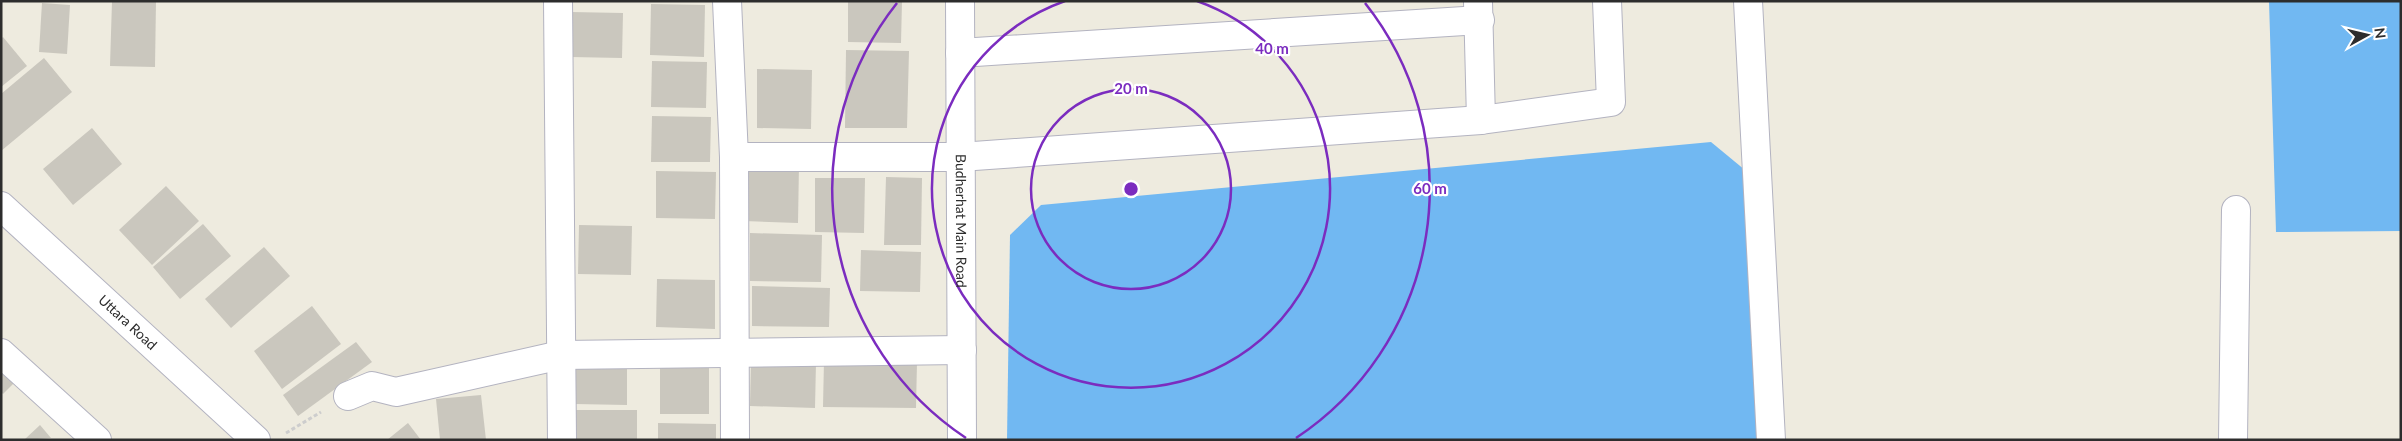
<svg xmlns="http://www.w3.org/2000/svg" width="2402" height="441" font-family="Lato,sans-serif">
  <rect width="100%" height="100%" fill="#eeebdf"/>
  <g fill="#71b8f2">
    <polygon points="2269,1 2401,1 2401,231 2276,232"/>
    <polygon points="1711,142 1751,175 1761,440 1007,440 1010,235 1041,205"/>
  </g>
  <g fill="#cac7be">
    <polygon points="112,1 156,1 155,67 110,66"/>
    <polygon points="848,1 902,1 901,43 848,42"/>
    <polygon points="42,3 70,5 67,54 39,52"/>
    <polygon points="651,4 705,5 704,57 650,55"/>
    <polygon points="571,12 623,13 622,58 571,57"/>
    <polygon points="3,37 27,66 1,87 1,39"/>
    <polygon points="846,50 909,51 907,128 845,128"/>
    <polygon points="44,58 72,92 1,151 1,94"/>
    <polygon points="652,61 707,62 706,108 651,107"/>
    <polygon points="757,69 812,70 811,129 757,128"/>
    <polygon points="652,116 711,117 710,162 651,162"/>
    <polygon points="92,128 122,164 73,205 43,169"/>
    <polygon points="744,163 799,164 798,223 744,221"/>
    <polygon points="656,171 716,172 715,219 656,218"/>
    <polygon points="886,177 922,178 921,245 884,245"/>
    <polygon points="815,178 865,178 864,233 815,232"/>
    <polygon points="166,186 199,221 152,265 119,230"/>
    <polygon points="203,224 231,256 180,299 153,267"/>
    <polygon points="579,225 632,226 631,275 578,274"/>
    <polygon points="750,233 822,235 821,282 750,281"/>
    <polygon points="264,247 290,276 231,328 205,299"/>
    <polygon points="861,250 921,252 920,292 860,291"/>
    <polygon points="657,279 715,280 715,329 656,327"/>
    <polygon points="752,286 830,288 829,327 752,326"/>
    <polygon points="312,306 341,344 282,389 254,351"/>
    <polygon points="356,342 372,362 298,416 283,395"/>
    <polygon points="1,358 21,376 3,394 1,392"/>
    <polygon points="824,360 917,362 916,408 823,407"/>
    <polygon points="751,361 816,362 815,408 750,406"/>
    <rect x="660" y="363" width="49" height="51"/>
    <polygon points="576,365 627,366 627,405 575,404"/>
    <polygon points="481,395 486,440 440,440 436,399"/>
    <rect x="573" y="410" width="64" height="30"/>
    <polygon points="408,423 421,440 387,440"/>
    <polygon points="658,423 716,424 716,440 658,440"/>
    <polygon points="40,425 51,438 24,440"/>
  </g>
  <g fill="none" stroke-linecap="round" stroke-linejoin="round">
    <defs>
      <g id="minor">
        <polyline points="558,1 562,440"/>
        <polyline points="727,1 734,157 735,440"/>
        <path id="s1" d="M960 1 962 440"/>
        <polyline points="1748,1 1771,440"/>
        <polyline points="1478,2 1481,120"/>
        <polyline points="960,53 1480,20"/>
        <polyline points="734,157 960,157 1481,120 1611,102 1607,1"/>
        <path id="s2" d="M1 206 256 440"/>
        <polyline points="1,353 97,440"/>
        <polyline points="348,396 372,386 396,392 561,355 962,350"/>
        <polyline points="2233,440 2236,210"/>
      </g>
    </defs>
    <use href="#minor" stroke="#b3b3c0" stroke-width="30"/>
    <polyline stroke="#cdcdcd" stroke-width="3" stroke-dasharray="4 2.5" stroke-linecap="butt" points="286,433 321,412"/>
    <use href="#minor" stroke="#fff" stroke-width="28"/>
  </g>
  <g fill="none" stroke="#7b2cbf" stroke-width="2.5">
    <circle cx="1131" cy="189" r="100"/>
    <path d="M1197 1A199 199 0 1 1 1065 1"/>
    <path d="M966 438A299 299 0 0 1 897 3M1365 3A299 299 0 0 1 1296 438"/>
  </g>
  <g text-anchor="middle" stroke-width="4.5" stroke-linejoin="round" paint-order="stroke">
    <g font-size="14" fill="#2d2d2d" stroke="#fff">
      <text dy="5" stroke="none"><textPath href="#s1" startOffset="220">Budherhat Main Road</textPath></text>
      <text dy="5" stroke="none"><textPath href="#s2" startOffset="172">Uttara Road</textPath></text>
    </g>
  </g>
  <circle cx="1131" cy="189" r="8" fill="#7b2cbf" stroke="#fff" stroke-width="2.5"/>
  <g font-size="15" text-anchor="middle" font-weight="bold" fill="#7b2cbf" stroke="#fff" stroke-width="4.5" stroke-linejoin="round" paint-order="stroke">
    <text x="1272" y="54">40 m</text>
    <text x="1131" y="94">20 m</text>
    <text x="1430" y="194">60 m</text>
  </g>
  <rect width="2402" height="441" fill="none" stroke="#2d2d2d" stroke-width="5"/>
  <g transform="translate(2367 35) rotate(82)" stroke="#ffffff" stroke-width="4" paint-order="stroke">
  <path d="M0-4L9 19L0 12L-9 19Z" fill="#2d2d2d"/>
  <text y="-8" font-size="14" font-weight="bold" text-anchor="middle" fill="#2d2d2d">N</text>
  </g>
</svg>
